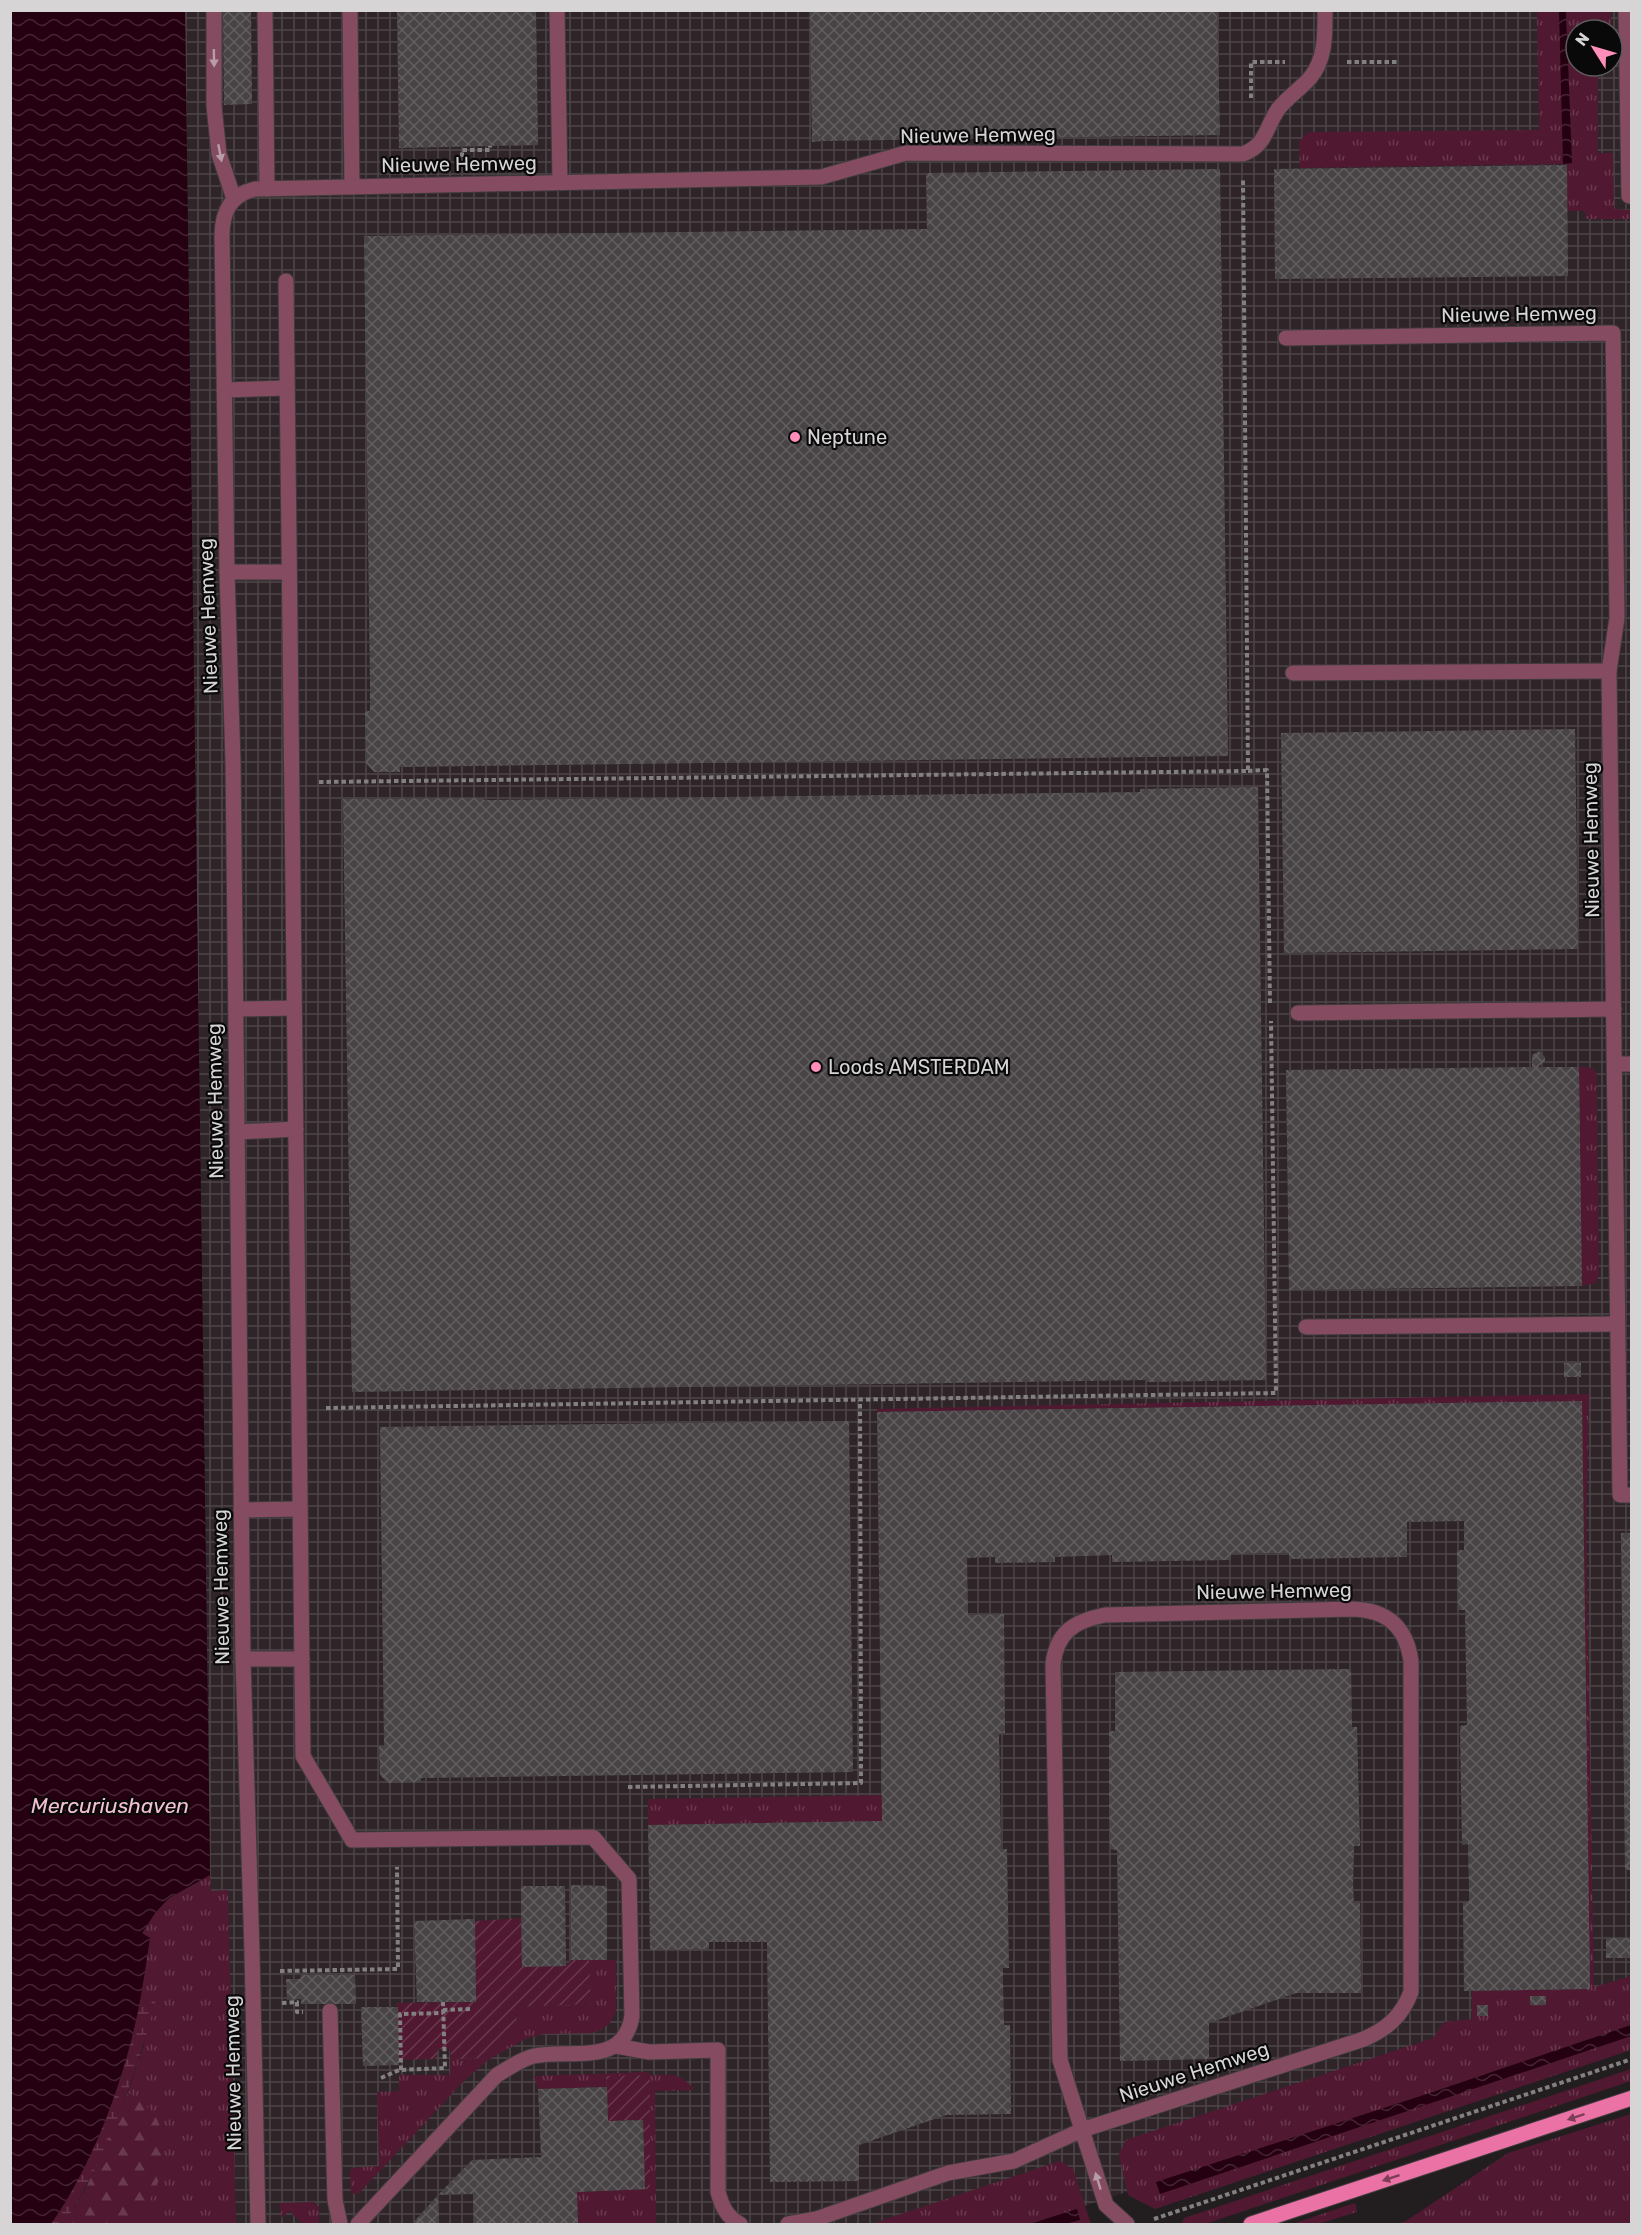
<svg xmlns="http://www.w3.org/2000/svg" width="1642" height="2235" font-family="Rubik,sans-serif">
  <defs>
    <pattern id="industrial-grid" width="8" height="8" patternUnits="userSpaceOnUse" patternTransform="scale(1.5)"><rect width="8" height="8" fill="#2f2528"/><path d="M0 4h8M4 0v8" fill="none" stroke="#4c4446"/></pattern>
    <pattern id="grass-tufts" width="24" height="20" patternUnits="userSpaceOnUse" patternTransform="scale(1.5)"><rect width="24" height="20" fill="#511831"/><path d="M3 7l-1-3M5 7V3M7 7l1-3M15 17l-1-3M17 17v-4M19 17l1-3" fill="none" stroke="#69394e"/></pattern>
    <pattern id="forest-firs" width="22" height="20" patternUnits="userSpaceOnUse" patternTransform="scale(1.5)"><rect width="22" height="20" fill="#511831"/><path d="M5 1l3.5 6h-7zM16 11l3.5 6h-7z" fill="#69394e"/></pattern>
    <pattern id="wetland-marsh" width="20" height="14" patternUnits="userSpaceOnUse" patternTransform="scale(1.5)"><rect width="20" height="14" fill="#511831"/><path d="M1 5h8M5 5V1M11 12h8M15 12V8" fill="none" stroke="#69394e"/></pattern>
    <pattern id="garden-furrows" width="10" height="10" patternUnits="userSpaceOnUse" patternTransform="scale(1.5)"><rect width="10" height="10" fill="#511831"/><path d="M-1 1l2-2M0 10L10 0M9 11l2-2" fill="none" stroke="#69394e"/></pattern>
    <pattern id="water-waves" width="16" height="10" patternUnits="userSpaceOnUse" patternTransform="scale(1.5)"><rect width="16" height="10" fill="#250011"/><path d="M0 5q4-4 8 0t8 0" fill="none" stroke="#442433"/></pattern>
    <pattern id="building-cross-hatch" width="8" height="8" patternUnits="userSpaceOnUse" patternTransform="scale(1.5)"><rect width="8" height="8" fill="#484445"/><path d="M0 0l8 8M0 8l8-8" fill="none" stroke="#625e5f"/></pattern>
  </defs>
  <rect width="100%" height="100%" fill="#221e1f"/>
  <path fill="url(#industrial-grid)" fill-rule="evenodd" d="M185 11H1631V2025L1030 2224H236L210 1875ZM1576 30H1612V66H1576Z"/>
  <g fill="url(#grass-tufts)">
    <polygon points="1537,11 1559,11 1563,164 1572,163 1566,11 1611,11 1611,30 1576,30 1576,66 1612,66 1612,69 1598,69 1598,153 1613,153 1614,209 1631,210 1631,219 1586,219 1585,211 1567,211 1566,164 1300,168 1299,141 1308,132 1539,130"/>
    <polygon points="1579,1066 1592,1068 1597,1074 1599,1275 1596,1283 1581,1286"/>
    <polygon points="1589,1394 1586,1521 1594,1987 1631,1976 1631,2025 1430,2093 1156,2183 1161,2193 1631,2036 1631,2050 1155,2209 1128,2195 1119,2154 1126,2140 1433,2038 1444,2022 1472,2019 1472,1991 1590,1989 1582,1401 877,1412 877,1409"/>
    <polygon points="882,1795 882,1821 648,1825 648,1799"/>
    <polygon points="210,1875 211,1891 228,1890 236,2224 134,2224 157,2185 128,2092 144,2045 148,2000 140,1999 150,1939 142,1934 155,1913 169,1898"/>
    <polygon points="589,1960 616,1960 616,2012 609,2024 601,2030 592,2033 544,2034 525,2039 488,2060 465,2080 359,2193 353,2194 351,2192 350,2172 352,2168 379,2166 377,2092 399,2091 399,2075 450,2075 450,2051 453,2059 487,2058 517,2026 516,2007 591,2004"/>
    <polygon points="1631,2069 1631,2081 1205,2224 1182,2223 1184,2218"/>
    <path d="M648 2072 650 2075C671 2075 681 2072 694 2090L655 2091 656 2224H578L577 2192 650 2189V2075L606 2077V2087L538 2089 534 2076Z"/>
    <polygon points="1631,2114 1631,2224 1396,2224 1406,2221 1508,2153"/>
    <polygon points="1060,2161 1073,2169 1091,2224 1065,2224 1079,2220 1077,2209 1030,2224 871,2224"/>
    <polygon points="314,2202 319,2207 319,2224 303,2224 289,2211 282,2218 279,2203"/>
    <polygon points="1355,2203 1357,2212 1318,2224 1292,2224"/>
  </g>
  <path fill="url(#forest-firs)" d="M128 2092C136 2099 147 2105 153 2113 167 2131 165 2164 157 2185 152 2199 141 2212 134 2224H64L86 2188Z"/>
  <path fill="url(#wetland-marsh)" d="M140 1999 156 2000C135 2078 108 2155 64 2224H51C93 2164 128 2072 140 1999Z"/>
  <g fill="url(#garden-furrows)">
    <polygon points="521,1918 522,1967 566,1966 571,1960 589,1960 591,2004 516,2007 517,2026 487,2058 453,2059 449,2049 439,2049 435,2059 399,2060 397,2003 475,2002 475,1921"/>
    <polygon points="650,2075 650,2189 645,2189 643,2120 608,2121 606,2076"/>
  </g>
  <g fill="url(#water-waves)">
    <path d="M11 10 185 11 210 1875 169 1898 155 1913 142 1933 150 1938C146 1963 143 1987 138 2011 122 2085 94 2162 51 2224H10Z"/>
    <polygon points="1559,11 1566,11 1572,163 1563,164"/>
    <polygon points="1631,2025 1631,2036 1160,2194 1156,2182 1430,2093"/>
    <polygon points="1077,2209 1080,2220 1065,2224 1030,2224"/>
  </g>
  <g fill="url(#building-cross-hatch)">
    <polygon points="223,10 251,10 252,104 224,105"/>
    <polygon points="397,10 536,10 538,145 399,148"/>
    <polygon points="810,10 1217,10 1220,135 821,141 822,138 820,135 821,141 812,142"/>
    <polygon points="1567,165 1568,276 1275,279 1274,169"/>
    <polygon points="1220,169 1228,756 400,767 400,772 374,772 366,763 365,711 370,711 370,683 364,236 927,229 926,173"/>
    <polygon points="1575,729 1578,949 1284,953 1281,733"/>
    <polygon points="1258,787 1266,1380 1147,1382 1147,1380 352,1392 343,799 484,798 484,800 1140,792 1140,789"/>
    <polygon points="1539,1051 1545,1057 1545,1061 1538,1067 1579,1067 1582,1286 1289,1290 1286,1070 1532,1067 1532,1055"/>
    <rect x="1564" y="1363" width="17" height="14"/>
    <polygon points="1582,1401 1590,1989 1464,1991 1463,1902 1469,1901 1469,1888 1468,1844 1462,1845 1460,1726 1467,1725 1465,1610 1458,1610 1457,1550 1464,1550 1464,1521 1407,1522 1407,1557 1289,1559 1289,1553 1260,1553 1231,1554 1231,1560 1112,1562 1112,1555 1055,1557 1055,1562 995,1563 995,1557 967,1558 968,1615 1004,1614 1005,1733 999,1733 1001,1849 1007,1849 1009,1968 1003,1968 1003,1982 1004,2025 1010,2025 1011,2114 946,2115 859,2145 859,2181 770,2182 767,1942 709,1942 709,1949 650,1950 648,1825 882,1821 877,1412"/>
    <polygon points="849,1421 853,1772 421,1778 421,1782 388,1783 380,1775 379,1746 384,1746 380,1427"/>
    <polygon points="1621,1533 1632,1533 1632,1870 1625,1870"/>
    <polygon points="1351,1669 1352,1727 1357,1727 1360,1846 1354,1846 1353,1886 1354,1903 1360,1903 1361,1993 1296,1993 1209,2023 1209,2059 1120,2061 1117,1850 1110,1849 1109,1789 1109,1731 1115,1731 1115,1672"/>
    <polygon points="571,1885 607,1886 607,1960 571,1960"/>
    <polygon points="521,1886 565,1886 566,1966 522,1967"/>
    <polygon points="475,1919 476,2002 417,2002 414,1921"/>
    <rect x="1606" y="1938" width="26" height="20"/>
    <polygon points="301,1975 355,1975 356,2004 301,2004 301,1999 287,2000 286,1979 300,1979"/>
    <rect x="1530" y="1996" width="16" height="9"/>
    <rect x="1477" y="2005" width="11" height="11"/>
    <polygon points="361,2007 398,2007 399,2065 363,2066"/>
    <polygon points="607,2087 608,2121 643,2120 645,2189 577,2192 578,2224 474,2224 473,2194 438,2195 472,2160 541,2157 538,2089"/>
    <polygon points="438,2195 439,2224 412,2224"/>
  </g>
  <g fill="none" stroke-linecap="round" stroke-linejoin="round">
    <defs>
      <g id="minor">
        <polyline points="214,10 214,106 219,154 234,199"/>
        <polyline points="265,10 267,189"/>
        <polyline points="350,10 352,187"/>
        <polyline points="557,10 560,182"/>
        <polyline points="1626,10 1629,196 1632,196"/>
        <path d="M286 281 303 1756 352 1840 593 1837 629 1879 632 2016C624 2068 570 2048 534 2056 521 2059 509 2068 497 2075L358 2224"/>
        <polyline points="1286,338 1613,333 1617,618 1609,671 1620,1495 1632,1495"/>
        <polyline points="224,390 287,388"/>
        <polyline points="227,572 289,572"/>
        <polyline points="1293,673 1609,671"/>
        <polyline points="236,1009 294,1008"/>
        <polyline points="1298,1013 1614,1009"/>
        <polyline points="1615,1064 1632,1064"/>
        <polyline points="237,1132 296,1129"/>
        <polyline points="1306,1327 1617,1324"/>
        <polyline points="241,1510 300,1509"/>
        <path d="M1352 1609C1387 1610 1406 1626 1411 1661V1992C1402 2016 1387 2029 1364 2039L1082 2130 1060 2060 1053 1664C1057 1632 1074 1621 1105 1615Z"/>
        <polyline points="243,1659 302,1659"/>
        <polyline points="330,2011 335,2200 340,2224"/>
        <path d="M616 2046 649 2052 718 2050V2192C722 2207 727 2217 740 2224"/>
        <path d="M258 2224 252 1952 243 1659 233 762 227 572 222 236C222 212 230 195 255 189L821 177 906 153 1243 154C1268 144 1265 127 1279 108 1288 97 1300 89 1310 78 1326 59 1325 34 1325 10"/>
        <polyline points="788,2224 816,2219 948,2173 1014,2161 1082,2130 1106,2205 1127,2224"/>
      </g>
      <polyline id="major" points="1251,2224 1632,2098"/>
    </defs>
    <use href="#minor" stroke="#3f3b3c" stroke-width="17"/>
    <use href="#major" stroke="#3f3b3c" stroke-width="17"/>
    <g stroke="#838081" stroke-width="4" stroke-dasharray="4.5 3" stroke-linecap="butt">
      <polyline points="1347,62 1399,62"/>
      <polyline points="1251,98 1251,62 1285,62"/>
      <polyline points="462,157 462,150 490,150 490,146"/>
      <polyline points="1248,771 1267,770 1270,1005"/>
      <polyline points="319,782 1248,771 1243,180"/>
      <polyline points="326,1408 1276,1393 1271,1021"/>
      <polyline points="628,1787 861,1783 860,1400"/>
      <polyline points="280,1971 398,1969 397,1867"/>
      <polyline points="282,2003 297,2002 297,2012 303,2012"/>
      <polyline points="443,2010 472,2009"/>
      <polyline points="401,2070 400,2014 443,2013"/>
      <polyline points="381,2078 399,2070 445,2068 443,2002"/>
      <polyline points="1154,2219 1632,2059"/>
    </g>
    <use href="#minor" stroke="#854b61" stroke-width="15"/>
    <use href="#major" stroke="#eb72a4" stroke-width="15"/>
  </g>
  <defs><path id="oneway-solid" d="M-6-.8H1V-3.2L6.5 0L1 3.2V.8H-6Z" transform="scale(1.5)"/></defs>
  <g fill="#b69da7">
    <use href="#oneway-solid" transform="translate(214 58) rotate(89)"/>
    <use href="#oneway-solid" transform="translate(220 153) rotate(79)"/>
    <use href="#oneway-solid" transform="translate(1098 2181) rotate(-107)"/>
  </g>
  <g fill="#7a3e56">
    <use href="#oneway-solid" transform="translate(1576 2117) rotate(162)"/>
    <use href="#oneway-solid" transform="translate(1391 2178) rotate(162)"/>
  </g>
  <g fill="#ff8ebb" stroke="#0a0909" stroke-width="2">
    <circle cx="795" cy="437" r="6"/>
    <circle cx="816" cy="1067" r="6"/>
  </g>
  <g text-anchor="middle" stroke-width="4.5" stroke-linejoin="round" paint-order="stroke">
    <g font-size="20" fill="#d6d4d5" stroke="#0a0909">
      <text transform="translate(978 135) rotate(-1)" y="7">Nieuwe Hemweg</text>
      <text transform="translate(459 164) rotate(-1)" y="7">Nieuwe Hemweg</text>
      <text transform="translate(1519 314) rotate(-1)" y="7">Nieuwe Hemweg</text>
      <text transform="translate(208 616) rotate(-92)" y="7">Nieuwe Hemweg</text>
      <text transform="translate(1591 840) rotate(-91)" y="7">Nieuwe Hemweg</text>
      <text transform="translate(215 1101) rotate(-91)" y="7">Nieuwe Hemweg</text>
      <text transform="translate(221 1587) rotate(-91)" y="7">Nieuwe Hemweg</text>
      <text transform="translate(1274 1591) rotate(-1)" y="7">Nieuwe Hemweg</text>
      <text transform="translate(1194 2072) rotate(-18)" y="7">Nieuwe Hemweg</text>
      <text transform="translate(233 2073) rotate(-91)" y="7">Nieuwe Hemweg</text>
    </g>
    <g font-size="20" fill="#d6d4d5" stroke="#0a0909" text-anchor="start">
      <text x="807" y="444">Neptune</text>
      <text x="828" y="1074">Loods AMSTERDAM</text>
    </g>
    <g font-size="21" font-style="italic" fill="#f3c0d1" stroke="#0a0909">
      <text x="110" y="1813">Mercuriushaven</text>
    </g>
  </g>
  <rect width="1642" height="2235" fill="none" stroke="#d6d4d5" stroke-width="24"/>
  <g transform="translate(1594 48) rotate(307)"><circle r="28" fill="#0a0909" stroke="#5c5a5b" stroke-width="1.5"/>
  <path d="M0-4.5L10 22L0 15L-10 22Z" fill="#ff8ebb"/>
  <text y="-9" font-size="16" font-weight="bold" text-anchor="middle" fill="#d6d4d5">N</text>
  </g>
</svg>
